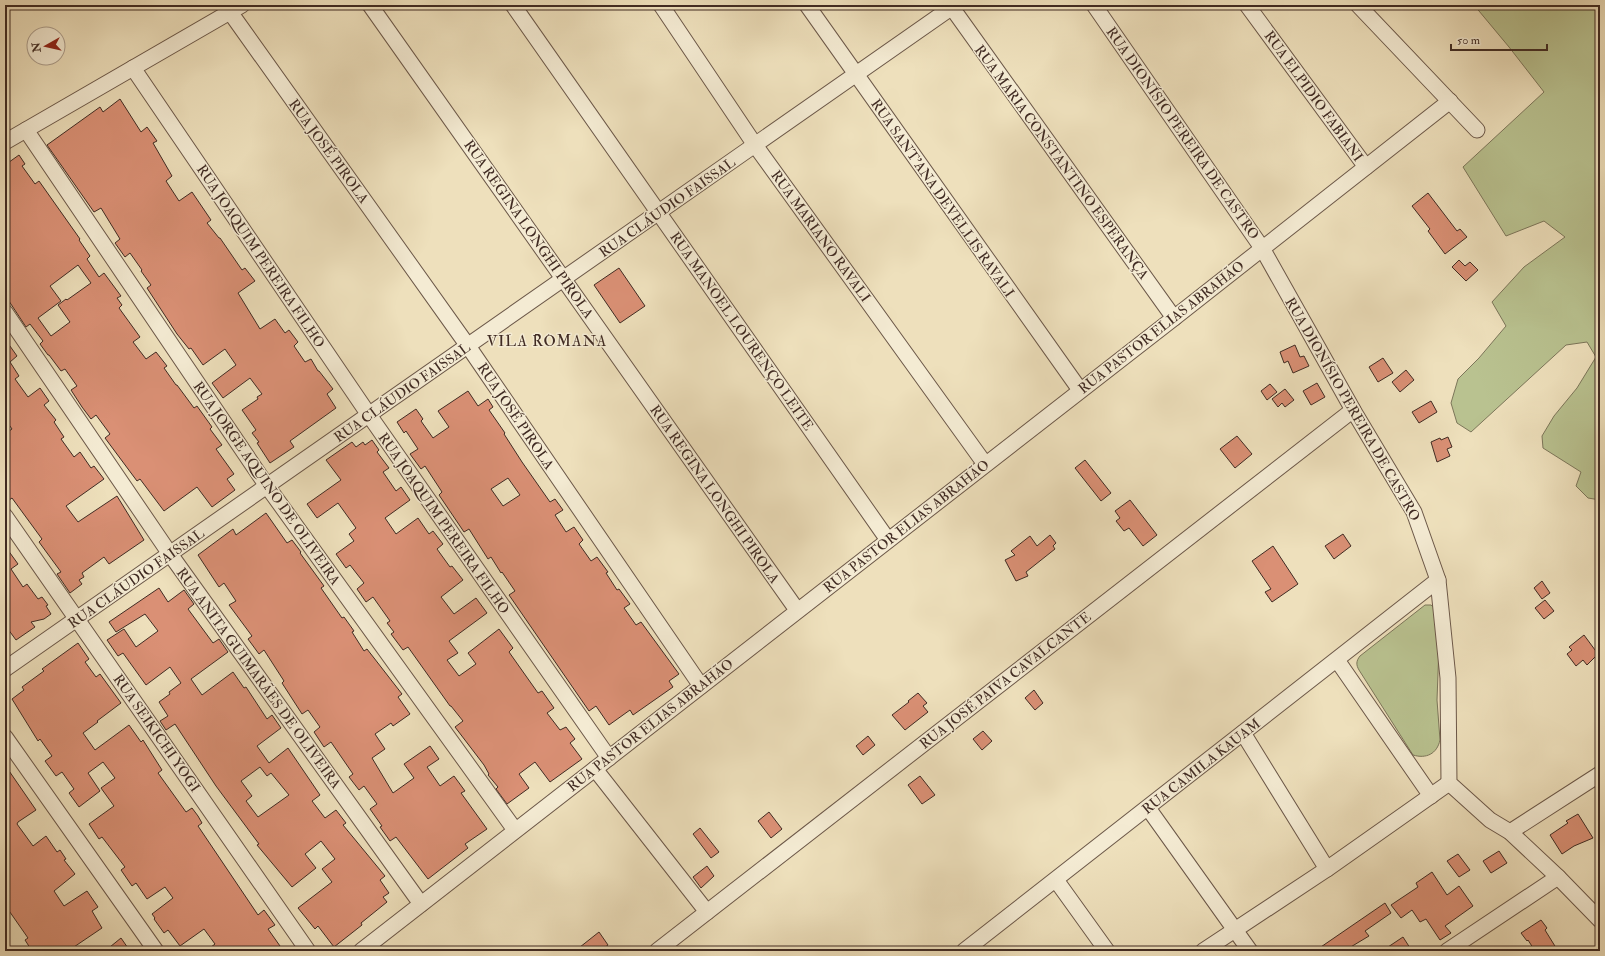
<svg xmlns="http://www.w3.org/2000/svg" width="1605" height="956" font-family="'IM FELL Double Pica',serif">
  <rect width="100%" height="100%" fill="#eee0bc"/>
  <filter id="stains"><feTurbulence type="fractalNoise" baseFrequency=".005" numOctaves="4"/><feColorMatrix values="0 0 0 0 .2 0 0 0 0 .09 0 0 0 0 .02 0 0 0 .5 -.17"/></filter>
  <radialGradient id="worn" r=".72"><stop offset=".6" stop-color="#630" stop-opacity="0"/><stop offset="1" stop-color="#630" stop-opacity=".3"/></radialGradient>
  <g fill="#b9c290" stroke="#7c765a">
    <polygon points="1474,5 1600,5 1600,500 1588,498 1576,486 1581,472 1543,448 1542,436 1554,416 1577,388 1596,357 1587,342 1566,345 1471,432 1457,423 1451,403 1458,379 1479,358 1506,326 1492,302 1524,267 1565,237 1544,221 1506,236 1463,167 1544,92 1509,47"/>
    <path d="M1425 605H1431L1436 609 1440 620 1437 700 1440 740C1437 754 1426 759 1413 755L1359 670C1356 665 1356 661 1360 656Z"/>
  </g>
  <g fill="#da9075" stroke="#402b23" fill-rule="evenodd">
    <polygon points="120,99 141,132 147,127 157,141 153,143 172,176 166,181 179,201 192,192 211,220 207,223 219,238 220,238 242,270 245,268 255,281 238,293 260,329 275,319 285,333 289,330 298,342 294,346 305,362 311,359 318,371 319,371 333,389 327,394 336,408 290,441 294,447 270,463 257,443 259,442 252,433 256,430 242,410 258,399 257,397 262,394 250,378 223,398 212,383 236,365 225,349 203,365 191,348 189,349 177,334 147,288 151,285 141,271 142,270 130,253 125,257 115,243 120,239 101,208 94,212 47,145 100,107 103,112"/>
    <path d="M19 155 25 164 22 166 35 184 39 181 80 239 79 240 90 256 87 259 99 277 104 273 121 296 117 298 122 305 119 308 140 337 133 342 146 359 156 352 167 366 164 368 176 385H177L194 408 197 406 212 427 210 429 222 445 216 449 234 474 227 479 235 490 212 507 197 487 164 511 140 479 137 481 105 438 110 434 96 415 91 419 82 407 71 390 77 386 65 369 61 371 49 355H48L40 344 43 341 30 324 26 327 5 295V165ZM78 265 91 283 67 300 66 299 58 305 70 322 51 336 38 318 61 301 50 286Z"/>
    <polygon points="1428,193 1457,231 1460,229 1467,237 1445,254 1428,231 1430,229 1412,206"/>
    <polygon points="1459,260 1465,266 1470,262 1478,270 1466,281 1452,267"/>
    <polygon points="619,268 645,306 620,323 594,285"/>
    <polygon points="5,339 17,356 10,362 19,376 15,379 28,397 40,388 49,401 44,405 56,420 54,422 64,437 61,439 74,457 80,452 91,468 94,466 104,479 66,506 78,522 117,496 144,540 109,564 104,557 82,573 84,577 79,580 82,584 70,593 57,574 61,572 39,542 42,539 12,498 5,503 5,434 12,429 5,419"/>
    <polygon points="1295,345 1300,357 1304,356 1309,366 1293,373 1288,361 1284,363 1280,352"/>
    <polygon points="1383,358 1393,373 1378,382 1369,367"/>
    <polygon points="1406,370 1414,380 1400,392 1392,382"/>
    <polygon points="1317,383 1325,397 1311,405 1303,391"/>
    <polygon points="1270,384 1277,392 1267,400 1261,391"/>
    <polygon points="1285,389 1294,400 1285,407 1282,403 1278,407 1272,399"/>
    <path d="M468 391 478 406 488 399 493 407 489 410 505 433 504 434 522 462 550 502 555 499 563 510 555 515 566 532 574 527 583 540 579 544 591 561 597 557 608 572 606 573 617 590 619 589 630 604 624 608 636 625 641 622 679 674 669 681 673 687 633 715 630 710 609 725 596 706 589 711 509 595 515 591 502 572 501 573 491 557 488 559 469 529 464 532 439 495 442 492 425 466 421 469 410 454 418 449 406 431 404 433 397 422 416 409 423 419 421 421 433 438 449 427 438 411ZM508 478 520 495 503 506 491 489Z"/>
    <polygon points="1431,401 1437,412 1419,423 1412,412"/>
    <polygon points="1237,436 1252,454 1235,468 1220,449"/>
    <polygon points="1448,437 1452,447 1447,449 1450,456 1437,462 1431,442 1440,438 1441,440"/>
    <polygon points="372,440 379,450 377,452 389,468 383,472 396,491 401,487 410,500 385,518 396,534 418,518 429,534 433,531 443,544 437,549 450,567 452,566 463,580 441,597 454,614 476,598 487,613 449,641 458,653 447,660 459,676 476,664 468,653 499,629 513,648 509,652 538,693 542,691 554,708 547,713 560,730 566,727 575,739 570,743 582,759 550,782 535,762 519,774 529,788 507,804 496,789 498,787 488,775 489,774 484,765 455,727 463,721 451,706 450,706 408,647 403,650 391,634 394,632 387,623 390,621 373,597 366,602 357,589 364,583 350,565 346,568 336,554 354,541 349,534 356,528 338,503 317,518 307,504 341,480 326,460 352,442 356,447 363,442 365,445"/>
    <polygon points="1085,460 1111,493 1101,501 1075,468"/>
    <polygon points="1130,500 1157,535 1143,546 1129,528 1124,531 1116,521 1120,518 1115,511"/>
    <polygon points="266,513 287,543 292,540 301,552 300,553 324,586 321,588 342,618 344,617 354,631 352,632 364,651 367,649 402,694 398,697 410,714 393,726 391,723 375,734 385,749 372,758 393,793 414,778 404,764 430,746 439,759 427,767 440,786 454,776 465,791 461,793 487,829 465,844 468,848 428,879 396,837 390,841 380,827 382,826 370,809 377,804 364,786 359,790 349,777 353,774 331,742 324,747 314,732 320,727 308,710 302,714 282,683 284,681 264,650 259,654 248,639 252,636 229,605 236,601 224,583 219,587 198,555 233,529 236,535"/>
    <polygon points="1343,534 1351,546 1334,559 1325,546"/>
    <polygon points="1050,535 1056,543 1053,546 1055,549 1026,572 1028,576 1016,581 1005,560 1015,555 1011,551 1030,536 1037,546"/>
    <polygon points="5,546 18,564 11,569 23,587 27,584 38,599 42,597 48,605 46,606 51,614 44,619 31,622 35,627 16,640 5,625"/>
    <polygon points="1273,546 1298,584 1272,602 1265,592 1271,589 1252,561"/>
    <polygon points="1542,581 1550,593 1542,599 1534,588"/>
    <path d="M159 588 168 602 184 590 194 604 188 609 213 643 219 639 228 652 191 679 202 695 233 672 244 688 246 687 267 719 272 715 281 728 257 746 269 763 288 748 320 795 312 801 325 818 336 810 346 823 343 825 385 876 380 880 389 893 383 897 387 902 361 923 362 925 334 947 318 926 315 929 298 908 332 882 322 869 335 859 321 841 305 854 316 868 292 887 257 845 259 844 216 786 175 724 166 730 160 721 168 716 159 702 170 694 169 692 181 683 170 667 146 685 123 653 118 656 107 640 124 629 136 647 158 631 145 614 116 632 109 622ZM260 767 267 776 271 773 289 795 258 817 246 801 252 796 241 781Z"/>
    <polygon points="1545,600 1554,611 1544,619 1535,608"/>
    <polygon points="1584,635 1598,654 1587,665 1583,660 1576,666 1567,654 1572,650 1569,647"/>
    <polygon points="78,643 89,659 85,662 96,677 100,674 121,703 97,721 98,722 83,733 95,750 129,725 141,742 143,740 162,770 158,773 186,812 192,808 198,816 202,823 198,826 258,915 264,910 275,925 268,929 280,946 273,951 206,951 215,944 204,929 180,946 168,930 164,933 154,919 155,918 152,914 173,898 165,887 147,899 136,883 132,886 121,870 125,867 102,837 99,839 89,824 114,806 101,788 115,778 103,762 88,773 100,791 79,807 69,793 74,789 62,772 56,776 45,761 52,756 40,739 38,741 12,699 24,690 22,687 44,671 42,669"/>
    <polygon points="1034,690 1043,703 1035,710 1025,698"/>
    <polygon points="918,693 927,703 923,706 928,712 905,730 892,715 909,702 908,701"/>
    <polygon points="983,731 992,741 982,750 973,739"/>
    <polygon points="868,736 875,745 863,755 856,746"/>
    <polygon points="5,765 36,810 18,822 17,824 33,846 46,836 57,852 60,850 66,859 64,860 75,874 54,891 64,906 87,891 98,907 92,911 102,928 68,951 32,951 25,940 28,938 5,905"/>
    <polygon points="920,776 935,795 922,804 908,785"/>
    <polygon points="769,812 782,829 771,838 758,821"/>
    <polygon points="1578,814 1593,838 1574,846 1562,854 1550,835 1568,823 1566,821"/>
    <polygon points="700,828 719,852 711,858 693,834"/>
    <polygon points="1499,851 1507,863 1491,873 1483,861"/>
    <polygon points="1458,854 1470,870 1459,877 1447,861"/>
    <polygon points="707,866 714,876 701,888 693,877"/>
    <polygon points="1432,872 1447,895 1459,886 1473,906 1445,926 1451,933 1440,940 1426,919 1420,922 1412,910 1401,918 1391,905 1418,887 1416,883"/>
    <polygon points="1385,903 1391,913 1365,931 1369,936 1344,951 1315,951"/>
    <polygon points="1541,920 1547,928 1545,930 1558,951 1535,951 1528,940 1527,941 1521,933"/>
    <polygon points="599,932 608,945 600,951 575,951"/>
    <polygon points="1403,937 1412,951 1382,951"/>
    <polygon points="121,938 130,951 105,951"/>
  </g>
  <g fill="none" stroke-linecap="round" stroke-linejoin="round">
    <defs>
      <g id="minor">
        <polyline points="370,5 797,610"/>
        <polyline points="513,5 888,540"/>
        <polyline points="661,5 755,145 985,464"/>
        <polyline points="807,5 1080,390"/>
        <polyline points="950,5 1174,318"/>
        <polyline points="1094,5 1262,248 1353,410 1414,512 1438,580 1448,678 1449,783 1490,820 1510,832 1558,877 1600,920"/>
        <polyline points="1247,5 1366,167"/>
        <polyline points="1358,5 1477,130"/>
        <polyline points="230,12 468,346 701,686"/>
        <polyline points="133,68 369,415 609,758"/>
        <polyline points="26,130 267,486 515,830"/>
        <polyline points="5,142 242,5"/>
        <polyline points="5,312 170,554 421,904"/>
        <polyline points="5,516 308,951"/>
        <polyline points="1337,660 1431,796"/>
        <polyline points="5,669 955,5"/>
        <polyline points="1243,733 1327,869"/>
        <polyline points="5,737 156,951"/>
        <polyline points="595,769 707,912"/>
        <polyline points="1148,808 1250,951"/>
        <polyline points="1510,832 1600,774"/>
        <polyline points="1056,880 1107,951"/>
        <polyline points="361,951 1174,318 1450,101"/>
        <polyline points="657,951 1353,410"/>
        <polyline points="964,951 1438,580"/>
        <polyline points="1203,951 1327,869 1449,783"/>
        <polyline points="1447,951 1558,877"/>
      </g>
    </defs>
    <use href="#minor" stroke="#6c5849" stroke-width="17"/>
    <use href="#minor" stroke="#f4ebd3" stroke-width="15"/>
  </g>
  <g text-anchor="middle" stroke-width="3" stroke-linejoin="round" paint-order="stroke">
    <g font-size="14" fill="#402b23" stroke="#f4ebd3">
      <text transform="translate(1314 96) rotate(54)" y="5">RUA ELPIDIO FABIANI</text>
      <text transform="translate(1183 133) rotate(55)" y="5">RUA DIONÍSIO PEREIRA DE CASTRO</text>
      <text transform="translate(329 151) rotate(54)" y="5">RUA JOSÉ PIROLA</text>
      <text transform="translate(1062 162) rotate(54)" y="5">RUA MARIA CONSTANTINO ESPERANÇA</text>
      <text transform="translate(943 198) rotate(55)" y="5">RUA SANT'ANA DEVELLIS RAVALI</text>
      <text transform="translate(667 207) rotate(-35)" y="5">RUA CLÁUDIO FAISSAL</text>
      <text transform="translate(529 229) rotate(55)" y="5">RUA REGINA LONGHI PIROLA</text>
      <text transform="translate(821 236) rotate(54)" y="5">RUA MARIANO RAVALI</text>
      <text transform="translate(261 256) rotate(56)" y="5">RUA JOAQUIM PEREIRA FILHO</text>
      <text transform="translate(1161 327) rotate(-38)" y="5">RUA PASTOR ELIAS ABRAHÃO</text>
      <text transform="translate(742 331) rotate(55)" y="5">RUA MANOEL LOURENÇO LEITE</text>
      <text transform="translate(402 392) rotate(-35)" y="5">RUA CLÁUDIO FAISSAL</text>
      <text transform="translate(1353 409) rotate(60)" y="5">RUA DIONÍSIO PEREIRA DE CASTRO</text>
      <text transform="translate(516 416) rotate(56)" y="5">RUA JOSÉ PIROLA</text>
      <text transform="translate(267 483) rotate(55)" y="5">RUA JORGE AQUINO DE OLIVEIRA</text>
      <text transform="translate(715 494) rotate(55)" y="5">RUA REGINA LONGHI PIROLA</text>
      <text transform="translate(444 523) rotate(55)" y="5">RUA JOAQUIM PEREIRA FILHO</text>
      <text transform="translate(906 526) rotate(-38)" y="5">RUA PASTOR ELIAS ABRAHÃO</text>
      <text transform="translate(136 578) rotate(-35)" y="5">RUA CLÁUDIO FAISSAL</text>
      <text transform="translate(259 678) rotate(54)" y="5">RUA ANITA GUIMARÃES DE OLIVEIRA</text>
      <text transform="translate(1005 680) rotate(-38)" y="5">RUA JOSÉ PAIVA CAVALCANTE</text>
      <text transform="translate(650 725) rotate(-38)" y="5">RUA PASTOR ELIAS ABRAHÃO</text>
      <text transform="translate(157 733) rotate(55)" y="5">RUA SEIKICHI YOGI</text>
      <text transform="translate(1201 766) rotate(-38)" y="5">RUA CAMILA KAUAM</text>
    </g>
    <g font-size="15" letter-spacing="1" fill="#402b23" stroke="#f4ebd3">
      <text x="547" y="346">VILA ROMANA</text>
    </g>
  </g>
  <rect width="1605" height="956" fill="none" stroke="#eee0bc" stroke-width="20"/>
  <rect x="6" y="6" width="1593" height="944" fill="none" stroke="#402b23" stroke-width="2"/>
  <rect x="10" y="10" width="1585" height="936" fill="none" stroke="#402b23"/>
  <g transform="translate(46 46) rotate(262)"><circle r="19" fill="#f4ebd3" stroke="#ac9e8d"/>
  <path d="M0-3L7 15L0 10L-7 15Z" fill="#8f2418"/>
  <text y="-6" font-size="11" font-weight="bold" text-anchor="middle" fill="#402b23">N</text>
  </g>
  <path d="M1451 44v6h96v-6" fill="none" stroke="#402b23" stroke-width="2"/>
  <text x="1457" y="44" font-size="12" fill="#402b23" stroke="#f4ebd3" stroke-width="3" paint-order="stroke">50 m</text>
  <rect width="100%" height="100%" filter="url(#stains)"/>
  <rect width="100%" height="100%" fill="url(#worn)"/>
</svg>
